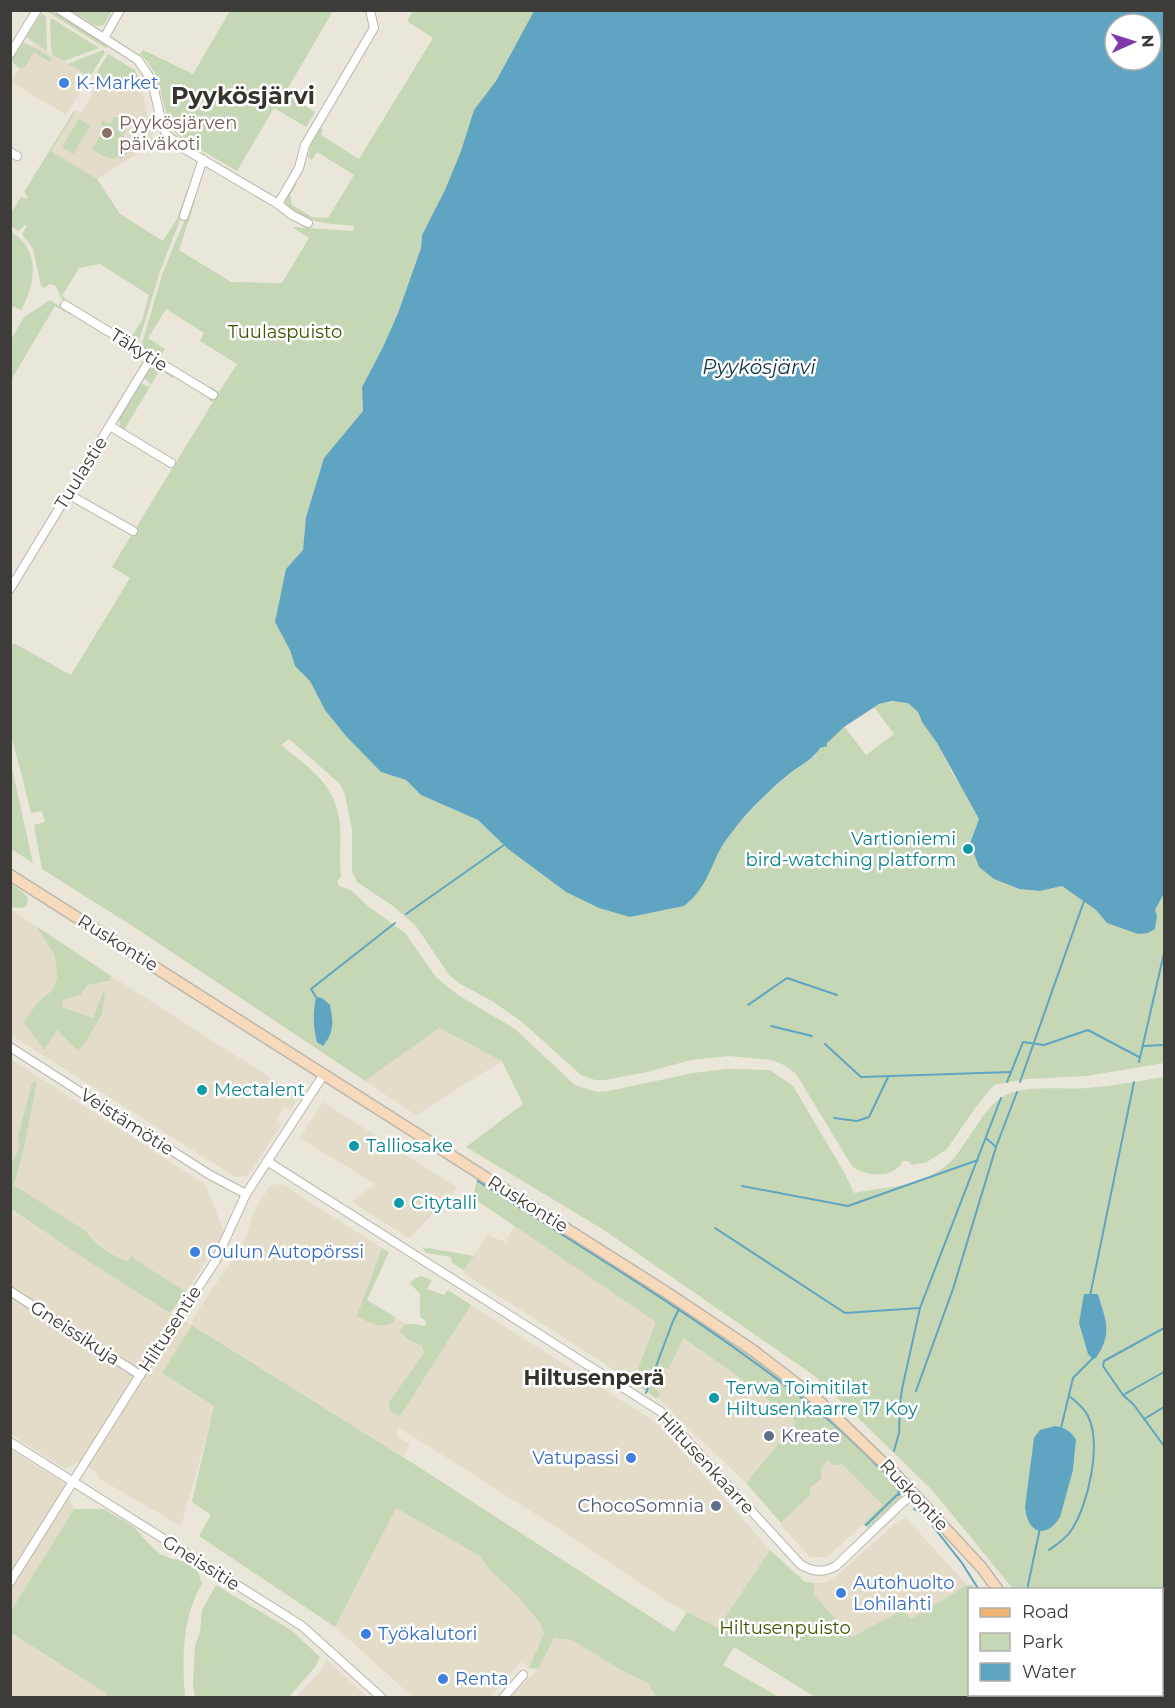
<svg xmlns="http://www.w3.org/2000/svg" width="1175" height="1708" font-family="Montserrat,sans-serif">
  <rect width="100%" height="100%" fill="#eae6da"/>
  <g fill="#e3dcc9">
    <polygon points="34,43 89,77 66,115 12,82"/>
    <polygon points="141,88 154,143 97,179 51,151 76,111 81,114 94,90"/>
    <polygon points="10,909 36,926 55,956 57,978 53,990 38,1002 44,1049 57,1030 77,1049 102,1014 103,992 94,1018 62,1007 63,1000 80,995 88,985 110,982 111,976 299,1096 291,1110 285,1107 277,1120 282,1124 248,1176 235,1177 11,1035"/>
    <polygon points="439,1028 502,1061 416,1115 365,1081"/>
    <polygon points="11,1059 206,1185 224,1233 186,1292 133,1258 131,1255 128,1261 121,1259 89,1238 86,1231 14,1185 24,1148 18,1136 19,1150 11,1164"/>
    <polygon points="323,1102 458,1188 409,1238 352,1202 375,1184 300,1138"/>
    <polygon points="277,1184 286,1185 291,1190 382,1248 358,1315 393,1324 395,1317 407,1325 402,1327 407,1339 422,1346 424,1353 389,1402 400,1416 471,1305 657,1423 770,1550 718,1628 668,1602 572,1537 400,1428 397,1433 399,1438 410,1444 403,1457 193,1325 215,1406 181,1526 98,1478 97,1472 79,1462 65,1469 11,1434 10,1209 91,1263 170,1313 192,1325 193,1319 209,1293 243,1246 254,1211 270,1186"/>
    <polygon points="514,1226 657,1322 633,1382 463,1273 487,1235 506,1242"/>
    <polygon points="682,1338 743,1380 796,1422 746,1483 658,1399 660,1394 655,1388 664,1368 670,1368"/>
    <polygon points="11,1450 62,1482 74,1509 11,1611"/>
    <polygon points="828,1460 838,1466 842,1464 884,1505 827,1557 810,1557 780,1524 811,1494 809,1489 821,1479 821,1469"/>
    <polygon points="396,1508 480,1556 490,1570 520,1599 540,1623 544,1633 529,1668 521,1662 490,1697 414,1698 335,1627"/>
    <polygon points="906,1518 967,1585 911,1619 901,1610 852,1637 814,1595 814,1583 825,1583 834,1578 898,1521"/>
    <polygon points="10,1633 107,1694 106,1697 11,1697"/>
    <polygon points="554,1638 572,1640 621,1670 648,1683 655,1695 658,1697 509,1698 538,1669"/>
    <polygon points="327,1660 367,1697 297,1697 322,1669"/>
  </g>
  <g fill="#c6d7b5" fill-rule="evenodd">
    <polygon points="46,11 56,13 109,45 106,48"/>
    <polygon points="71,11 112,10 112,11 104,25 96,26"/>
    <polygon points="230,11 333,11 285,93 315,112 306,127 274,108 237,171 179,137 170,127 156,75 147,61 140,54 143,50 193,74"/>
    <path d="M413 11H534L496 81 474 110 461 151 445 190 422 235 421 247 398 313 383 347 362 387 363 411 324 458 306 517 303 551 286 569 290 650 295 666 310 681 325 710 381 772 406 780 421 795 478 820 508 849 566 892 630 917 684 906 687 903 728 836 764 796 804 762 815 756 820 748 827 744 830 739 844 726 866 755 894 734 874 707 883 703 903 701 908 703 916 708 922 722 937 743 954 776 966 793 979 819 970 843 979 867 994 879 1019 889 1040 891 1062 886 1096 910 1107 923 1155 910 1162 896 1164 895V1063L1086 1076 1026 1079 994 1085 975 1108 947 1149 927 1162 912 1165 908 1161H903C901 1164 899 1167 896 1169 885 1178 862 1175 852 1166L796 1074 786 1066 772 1060 729 1056 691 1060 647 1072 605 1080H595L581 1075 521 1021 492 1001 459 983 449 975 416 926 393 906 357 882 352 872V829L345 795 340 784 289 739 281 745C310 769 336 784 340 825 341 842 339 859 341 876L337 881 339 886 351 890 368 906 405 933 436 977 458 995 515 1029 575 1085 597 1092 609 1091 693 1073 728 1069 770 1070 793 1086 844 1172 854 1193C894 1185 934 1188 960 1150 973 1133 984 1109 1002 1097 1022 1084 1065 1090 1088 1088 1113 1086 1139 1081 1164 1077V1590L1162 1591V1590L1013 1589 932 1490 816 1377 604 1230 466 1147 523 1104 502 1061 439 1028 365 1081 134 927 42 869 34 825 45 822 42 811 31 813 22 776 11 736 10 649 14 643 71 675 130 578 112 567 213 402 208 399 212 398 209 386 219 392 237 364 200 341 204 333 166 309 148 338 165 349 160 356 157 358 141 347 162 275 192 202 195 201 179 250 231 282 282 283 309 238 292 227 353 231 354 226C328 223 308 224 287 207L285 199 294 183 297 184 290 195 292 205 312 217 328 218 354 175 317 152 312 160 308 157 311 142 319 127 323 130 321 135 359 159 433 38 407 21ZM1098 1294C1106 1321 1113 1333 1096 1358ZM1076 1440 1073 1470 1026 1518 1025 1507 1030 1473Z"/>
    <polygon points="42,13 46,17 47,51 26,37"/>
    <polygon points="51,19 53,19 99,48 64,61 53,55 51,48 50,21"/>
    <polygon points="24,42 52,58 50,62 34,52 25,67 19,68 13,63 12,59"/>
    <polygon points="103,50 105,52 90,77 68,64"/>
    <polygon points="108,54 135,70 140,80 96,82 94,77"/>
    <polygon points="74,111 76,111 51,151 97,179 120,214 163,241 177,219 187,190 189,192 180,220 160,271 139,341 136,344 131,341 130,339 142,320 149,295 100,264 79,268 62,296 66,299 64,301 61,298 56,286 50,284 44,288 41,286 33,249 22,234 27,226 25,225 18,231 11,226 10,215 21,197 27,199 28,197 24,192"/>
    <polygon points="113,117 119,117 123,120 126,133 123,134 128,153 121,159 118,156 114,159 103,156 92,149 101,134 99,133 103,127 101,124 103,120 106,123 113,122"/>
    <polygon points="79,119 90,126 73,154 62,147"/>
    <path d="M10 231C41 250 36 282 21 310L11 306Z"/>
    <polygon points="50,300 72,314 71,315 55,306 11,380 11,340 24,317"/>
    <path d="M158 366 174 376 173 378 160 370 124 430 120 427 119 418 141 383 149 387 151 384 144 378C148 371 150 367 158 366Z"/>
    <polygon points="10,764 11,764 33,863 11,849"/>
    <polygon points="11,884 23,892 28,898 27,906 21,908 11,907"/>
    <polygon points="36,926 111,976 110,981 88,985 80,995 63,1000 62,1007 93,1018 103,992 105,991 102,1014 83,1046 77,1050 57,1030 44,1050 24,1022 38,1002 53,990 57,978 55,956"/>
    <path d="M37 1081 24 1148 14 1185 86 1231C91 1242 116 1258 128 1261L131 1255 133 1258 186 1292 170 1313 91 1263 11 1209V1164L19 1149 18 1136 32 1083Z"/>
    <path d="M477 1178C592 1250 716 1321 820 1409 849 1433 875 1461 902 1487L903 1492 900 1498 868 1528 863 1524 883 1505 842 1464C835 1466 833 1467 828 1460L821 1469V1479L809 1489 811 1494 781 1523 746 1483 796 1422 743 1380 683 1338 669 1369 663 1368 655 1388 660 1394 657 1399 633 1382 656 1322 473 1198Z"/>
    <polygon points="422,1247 474,1256 464,1270 452,1263 451,1257 426,1253"/>
    <path d="M382 1248 389 1252 367 1300 395 1317 393 1323C379 1329 370 1323 357 1316Z"/>
    <path d="M421 1276 432 1280 427 1289 444 1295 448 1290 471 1305 400 1416C392 1413 388 1411 389 1402L424 1353 422 1346 407 1339 400 1331C405 1320 415 1325 425 1326L426 1321 420 1317V1294L410 1283 416 1278Z"/>
    <polygon points="192,1325 414,1464 674,1632 687,1612 718,1628 770,1550 805,1582 814,1583 814,1595 852,1637 902,1610 911,1619 967,1585 972,1585 975,1589 970,1590 970,1694 972,1695 967,1698 815,1697 734,1647 723,1665 779,1697 658,1697 655,1695 648,1683 621,1670 572,1640 554,1638 538,1669 529,1668 544,1633 540,1623 520,1599 490,1570 480,1556 396,1508 335,1627 199,1536 211,1515 192,1502 214,1406 162,1373"/>
    <path d="M74 1509H104L134 1527 149 1544 160 1554 172 1559 186 1560 196 1566 202 1584C182 1616 182 1661 185 1697H106L107 1694 11 1633V1611Z"/>
    <polygon points="216,1585 291,1630 320,1657 315,1667 289,1697 195,1697 193,1683 195,1646 200,1632 202,1610"/>
  </g>
  <g fill="#5fa4c1" fill-rule="evenodd">
    <path d="M534 11H1164V895L1162 897 1155 910 1157 916 1155 929 1148 933 1138 934 1107 923 1096 910 1062 886 1040 891 1019 889 994 879 979 867 970 843 979 819 937 743 922 722 918 712 908 703 892 701 879 704 844 727 827 743V746L820 748C813 760 798 766 788 775 766 793 746 813 729 836 710 860 711 885 684 906L630 917 599 908 566 892 508 849 478 820 421 795 406 780 381 772 346 736 325 710 310 681 295 666 290 650 275 622 286 569 303 550 306 517 324 458 363 411 362 387 383 347 398 313 421 248 422 235 445 190 461 151 474 110 496 81ZM1115 24H1151V60H1115Z"/>
    <path d="M316 997 322 998 330 1005C333 1022 335 1031 323 1046L317 1042C313 1027 313 1012 316 997Z"/>
    <path d="M1084 1294H1098C1106 1321 1113 1333 1096 1358L1093 1359 1088 1354 1079 1323Z"/>
    <path d="M1055 1426C1064 1427 1072 1432 1076 1440L1073 1470 1060 1517C1046 1540 1027 1533 1025 1507L1034 1438 1040 1430Z"/>
  </g>
  <g fill="none" stroke-linecap="round" stroke-linejoin="round">
    <g stroke="#5fa4c1" stroke-width="2">
      <polyline points="406,914 504,845"/>
      <polyline points="316,997 311,989 395,923"/>
      <polyline points="748,1005 787,978 837,995"/>
      <polyline points="771,1026 812,1036"/>
      <polyline points="825,1044 861,1077 1011,1072"/>
      <polyline points="1143,1046 1164,1045"/>
      <polyline points="1139,1062 1164,953"/>
      <polyline points="1007,1082 1023,1042 1044,1045 1088,1030 1139,1057"/>
      <polyline points="1020,1082 1084,901"/>
      <polyline points="834,1118 857,1121 869,1117 888,1077"/>
      <polyline points="986,1138 996,1147"/>
      <path d="M478 1181C593 1255 712 1325 818 1411 847 1434 872 1461 898 1486L899 1495"/>
      <polyline points="742,1186 848,1206 978,1160"/>
      <polyline points="715,1228 845,1313 920,1308"/>
      <polyline points="1090,1296 1134,1082"/>
      <polyline points="1164,1328 1104,1361 1103,1366 1123,1395 1134,1405 1164,1446"/>
      <polyline points="916,1391 953,1289 996,1147 1017,1092"/>
      <polyline points="646,1393 673,1321 679,1309"/>
      <polyline points="1123,1395 1164,1372"/>
      <polyline points="1144,1419 1164,1407"/>
      <polyline points="1061,1428 1073,1378 1094,1357"/>
      <polyline points="894,1451 899,1433 900,1404 902,1389 920,1308 1001,1098"/>
      <polyline points="914,1509 921,1511 962,1563 979,1590"/>
      <polyline points="866,1525 898,1494"/>
      <path d="M1049 1550C1056 1545 1064 1540 1070 1532 1088 1508 1102 1444 1088 1416 1084 1408 1077 1402 1069 1396"/>
      <polyline points="1027,1590 1040,1528"/>
    </g>
    <defs>
      <g id="street">
        <polyline points="60,10 138,60 152,81 161,120 166,134 183,148 278,204 292,215 308,223"/>
        <polyline points="104,38 120,10"/>
        <polyline points="10,54 37,10"/>
        <polyline points="10,152 17,156"/>
        <polyline points="278,204 299,168 305,145 374,28 370,10"/>
        <polyline points="184,216 203,159"/>
        <polyline points="65,305 213,395"/>
        <polyline points="110,426 171,463"/>
        <polyline points="68,494 133,531"/>
        <polyline points="10,589 151,358"/>
        <polyline points="10,1047 210,1175 246,1194"/>
        <path d="M267 1161 660 1411 801 1565C814 1572 823 1573 836 1566L903 1502 914 1494"/>
        <polyline points="10,1291 140,1375"/>
        <polyline points="10,1442 302,1626 382,1698"/>
        <polyline points="10,1582 140,1375 215,1262 246,1194 324,1074"/>
        <polyline points="503,1698 523,1675"/>
      </g>
      <g id="secondary">
        <polyline points="10,875 669,1294 754,1351 820,1402 897,1476 982,1568 998,1590"/>
        <polyline points="1058,1694 1060,1698"/>
        <polyline points="1072,1694 1072,1698"/>
      </g>
      <g id="primary">
        <polyline points="1162,1605 1164,1603"/>
        <polyline points="1000,1698 1005,1694"/>
      </g>
    </defs>
    <use href="#street" stroke="#bab6ab" stroke-width="10"/>
    <use href="#secondary" stroke="#bab6ab" stroke-width="13"/>
    <use href="#primary" stroke="#ab6a26" stroke-width="14"/>
    <use href="#street" stroke="#fff" stroke-width="8"/>
    <use href="#secondary" stroke="#f7dabb" stroke-width="10"/>
    <use href="#primary" stroke="#efb577" stroke-width="12"/>
  </g>
  <g fill="#3f7fe0" stroke="#fff" stroke-width="2">
    <circle cx="64" cy="83" r="6"/>
    <circle cx="195" cy="1252" r="6"/>
    <circle cx="631" cy="1458" r="6"/>
    <circle cx="841" cy="1593" r="6"/>
    <circle cx="366" cy="1634" r="6"/>
    <circle cx="443" cy="1679" r="6"/>
  </g>
  <circle fill="#8d6e63" stroke="#fff" stroke-width="2" cx="107" cy="133" r="6"/>
  <g fill="#0f9aa8" stroke="#fff" stroke-width="2">
    <circle cx="968" cy="849" r="6"/>
    <circle cx="202" cy="1090" r="6"/>
    <circle cx="354" cy="1146" r="6"/>
    <circle cx="399" cy="1203" r="6"/>
    <circle cx="714" cy="1398" r="6"/>
  </g>
  <g fill="#5c6f8a" stroke="#fff" stroke-width="2">
    <circle cx="769" cy="1436" r="6"/>
    <circle cx="716" cy="1506" r="6"/>
  </g>
  <g text-anchor="middle" stroke-width="5" stroke-linejoin="round" paint-order="stroke">
    <g font-size="18" fill="#366cbe" stroke="#fff" text-anchor="start">
      <text x="76" y="89">K-Market</text>
      <text x="207" y="1258">Oulun Autopörssi</text>
      <text x="619" y="1464" text-anchor="end">Vatupassi</text>
      <text x="853" y="1589">Autohuolto<tspan x="853" dy="21">Lohilahti</tspan></text>
      <text x="378" y="1640">Työkalutori</text>
      <text x="455" y="1685">Renta</text>
    </g>
    <g font-size="18" fill="#785e54" stroke="#fff" text-anchor="start">
      <text x="119" y="129">Pyykösjärven<tspan x="119" dy="21">päiväkoti</tspan></text>
    </g>
    <g font-size="18" fill="#385700" stroke="#fff">
      <text x="285" y="338">Tuulaspuisto</text>
      <text x="785" y="1634">Hiltusenpuisto</text>
    </g>
    <g font-size="18" fill="#3e3c38" stroke="#fff">
      <text transform="translate(139 350) rotate(32)" y="6">Täkytie</text>
      <text transform="translate(81 473) rotate(-58)" y="6">Tuulastie</text>
      <text transform="translate(118 943) rotate(32)" y="6">Ruskontie</text>
      <text transform="translate(127 1122) rotate(33)" y="6">Veistämötie</text>
      <text transform="translate(528 1204) rotate(32)" y="6">Ruskontie</text>
      <text transform="translate(170 1329) rotate(-57)" y="6">Hiltusentie</text>
      <text transform="translate(75 1333) rotate(33)" y="6">Gneissikuja</text>
      <text transform="translate(706 1463) rotate(47)" y="6">Hiltusenkaarre</text>
      <text transform="translate(914 1495) rotate(47)" y="6">Ruskontie</text>
      <text transform="translate(201 1563) rotate(32)" y="6">Gneissitie</text>
    </g>
    <g font-size="18" fill="#0d838f" stroke="#fff" text-anchor="start">
      <text x="956" y="845" text-anchor="end">Vartioniemi<tspan x="956" dy="21">bird-watching platform</tspan></text>
      <text x="214" y="1096">Mectalent</text>
      <text x="366" y="1152">Talliosake</text>
      <text x="411" y="1209">Citytalli</text>
      <text x="726" y="1394">Terwa Toimitilat<tspan x="726" dy="21">Hiltusenkaarre 17 Koy</tspan></text>
    </g>
    <g font-size="18" fill="#4e5e75" stroke="#fff" text-anchor="start">
      <text x="781" y="1442">Kreate</text>
      <text x="704" y="1512" text-anchor="end">ChocoSomnia</text>
    </g>
    <g font-size="20" font-style="italic" fill="#143442" stroke="#fff">
      <text x="759" y="374">Pyykösjärvi</text>
    </g>
    <g font-size="21" font-weight="bold" fill="#37342b" stroke="#fff">
      <text x="594" y="1385">Hiltusenperä</text>
    </g>
    <g font-size="24" font-weight="bold" fill="#37342b" stroke="#fff">
      <text x="243" y="104">Pyykösjärvi</text>
    </g>
  </g>
  <rect width="1175" height="1708" fill="none" stroke="#3e3c38" stroke-width="24"/>
  <rect x="968" y="1588" width="195" height="108" fill="#ffffff" stroke="#b2b1af" stroke-width="1.5"/>
  <rect x="980" y="1608" width="30" height="9" fill="#efb577" stroke="#b2b1af" stroke-width="1.5"/>
  <text x="1022" y="1618" font-size="18" fill="#3e3c38">Road</text>
  <rect x="980" y="1633" width="30" height="18" fill="#c6d7b5" stroke="#b2b1af" stroke-width="1.5"/>
  <text x="1022" y="1648" font-size="18" fill="#3e3c38">Park</text>
  <rect x="980" y="1663" width="30" height="18" fill="#5fa4c1" stroke="#b2b1af" stroke-width="1.5"/>
  <text x="1022" y="1678" font-size="18" fill="#3e3c38">Water</text>
  <g transform="translate(1133 42) rotate(87)"><circle r="28" fill="#ffffff" stroke="#b2b1af" stroke-width="1.5"/>
  <path d="M0-4.5L10 22L0 15L-10 22Z" fill="#8138ab"/>
  <text y="-9" font-size="16" font-weight="bold" text-anchor="middle" fill="#3e3c38">N</text>
  </g>
</svg>
